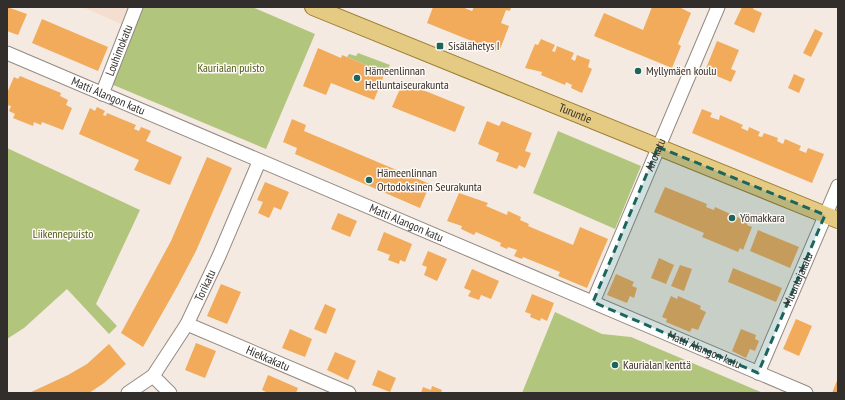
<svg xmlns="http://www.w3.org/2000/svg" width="845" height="400" font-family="'PT Sans Narrow',sans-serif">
  <rect width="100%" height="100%" fill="#f4eae1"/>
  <polygon fill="#f3ded0" points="83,7 128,7 121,24"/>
  <g fill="#b2c57d">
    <polygon points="142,7 252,7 315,34 266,149 111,84"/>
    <polygon points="358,53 390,65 385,73 347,57 349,54 356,56"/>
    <polygon points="558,131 641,166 615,229 533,193"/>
    <polygon points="7,148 140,210 96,304 117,326 109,334 67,289 24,328 7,339"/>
    <polygon points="555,312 602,334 631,337 763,393 522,393"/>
  </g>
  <g fill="#f1ab5b">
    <polygon points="7,7 27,14 18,35 7,31"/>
    <polygon points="433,7 462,7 472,11 474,7 511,7 510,11 506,10 501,23 509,26 499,52 427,23"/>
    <polygon points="652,7 679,7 691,13 678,44 681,46 672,68 594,36 604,13 643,30"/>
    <polygon points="742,7 754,7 753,9 762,13 754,33 734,24"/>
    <polygon points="42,19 108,47 98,71 32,43"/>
    <polygon points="815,29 823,33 811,57 803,53"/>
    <polygon points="541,39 555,45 552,51 555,52 557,46 574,53 571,59 575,61 577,55 590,60 588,67 592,69 582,93 571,88 572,85 566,82 565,85 541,75 542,72 525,68 535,44 538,45"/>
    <polygon points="717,41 739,50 731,69 736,71 731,82 705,71"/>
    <polygon points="318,48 341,58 342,55 385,73 374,100 331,83 326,95 303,86"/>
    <polygon points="794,74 805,79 799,93 788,88"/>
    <polygon points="20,76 61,93 60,96 68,100 66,105 72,108 63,130 42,122 41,125 34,122 33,126 13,118 15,114 9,111 11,106 7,105 7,93 14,77 18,79"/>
    <polygon points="403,82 465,107 455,132 392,107"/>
    <polygon points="97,107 105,111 103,115 106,116 107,113 136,125 134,129 139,131 141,127 151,131 146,141 182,157 170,185 134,170 139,160 79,134 90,108 95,111"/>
    <polygon points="702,109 712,113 710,117 719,120 720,115 743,125 741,128 748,131 749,127 760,132 758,136 762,137 764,133 778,138 777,141 783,144 785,139 801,146 799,150 806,153 808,148 824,154 812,183 692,133"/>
    <polygon points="292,119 306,125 304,131 430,184 420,208 295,154 297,148 283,142"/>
    <polygon points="487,121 499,126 502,121 532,133 525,151 531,153 525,168 519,165 517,169 496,161 499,153 478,144"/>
    <polygon points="207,157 232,168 196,251 177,287 143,347 121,333 171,241"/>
    <polygon points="265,182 289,192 281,210 274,207 269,218 258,213 263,202 257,200"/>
    <polygon points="665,187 707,204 706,207 714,210 715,207 748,222 747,225 752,227 743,250 740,248 738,252 702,237 704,233 654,212"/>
    <polygon points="459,193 488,203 486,206 507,215 508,211 521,217 520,220 529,224 528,226 573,245 580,227 608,239 587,288 558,276 560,272 523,257 522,259 514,256 517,250 508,247 507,249 500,246 501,243 476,232 474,235 461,229 462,226 447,221"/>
    <polygon points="338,213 357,221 350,237 331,229"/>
    <polygon points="758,230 799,247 790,268 750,251"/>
    <polygon points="384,232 412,244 405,262 400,260 399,264 388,260 390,255 377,250"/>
    <polygon points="428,251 447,259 437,281 424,275 427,267 422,265"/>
    <polygon points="659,258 674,265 666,284 651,278"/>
    <polygon points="680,265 692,269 684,291 671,286"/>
    <polygon points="733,268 782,288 776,302 728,282"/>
    <polygon points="472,269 499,281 491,299 481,295 479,300 468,296 471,291 464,288"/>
    <polygon points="616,274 634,282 632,286 637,288 634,298 630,296 627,303 607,295"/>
    <polygon points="221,284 241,292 227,324 207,316"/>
    <polygon points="532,294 554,303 547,321 541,318 540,321 530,317 531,314 525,312"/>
    <polygon points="671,296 677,299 678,296 701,306 700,309 706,312 698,330 692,328 690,332 666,322 667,319 662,317"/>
    <polygon points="325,304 336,309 326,334 314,329"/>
    <polygon points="796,319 812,326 799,356 783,349"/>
    <polygon points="290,329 312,339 305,357 282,348"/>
    <polygon points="741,329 756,335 755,339 759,341 755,351 750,349 746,358 732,351"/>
    <polygon points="196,343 216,351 205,378 185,370"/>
    <polygon points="109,344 126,364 104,383 89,393 29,393 68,375 87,364"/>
    <polygon points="335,352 356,361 348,380 327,370"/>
    <polygon points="378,370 396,378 390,392 372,385"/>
    <polygon points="268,375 298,388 296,393 268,393 262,390"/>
    <polygon points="838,378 838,393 832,393"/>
    <polygon points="432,386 442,390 441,393 421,393 423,387 431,390"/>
  </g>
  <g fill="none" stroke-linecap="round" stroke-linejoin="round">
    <defs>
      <g id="minor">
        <path id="s1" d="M7 53 806 393"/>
        <path id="s2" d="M102 94 136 7"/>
        <path id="s3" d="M593 302 718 7"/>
        <path id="s4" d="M187 324 349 393"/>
        <path id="s5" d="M758 373 838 186"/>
        <polyline points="153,376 170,393"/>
        <path id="s6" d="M128 393 153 376 187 324 219 256 259 162"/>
      </g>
      <g id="major">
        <path id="s7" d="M313 7 838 220"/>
      </g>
    </defs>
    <use href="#minor" stroke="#938a82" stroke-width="15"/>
    <use href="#major" stroke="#9b7d2f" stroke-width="18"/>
    <use href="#minor" stroke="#fff" stroke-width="13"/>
    <use href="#major" stroke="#e5ca83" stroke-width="16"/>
  </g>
  <path fill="#1b655d" fill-opacity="0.2" stroke="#1b655d" stroke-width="3" stroke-dasharray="8 5" stroke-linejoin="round" d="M658 147 825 215 758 373 593 302Z"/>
  <g fill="#1b655d" stroke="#fef8f3" stroke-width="1.5">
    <rect x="436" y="42" width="8" height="8" rx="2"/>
    <circle cx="638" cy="71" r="4"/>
    <circle cx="357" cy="78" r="4"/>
    <circle cx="369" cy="180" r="4"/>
    <circle cx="732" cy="218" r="4"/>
    <circle cx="615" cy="365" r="4"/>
  </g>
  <g text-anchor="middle" stroke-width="3" stroke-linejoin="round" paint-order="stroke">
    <g font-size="12" fill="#322e2b" stroke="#fef8f3" text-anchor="start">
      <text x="448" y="50">Sisälähetys I</text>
      <text x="365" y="75">Hämeenlinnan<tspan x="365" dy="14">Helluntaiseurakunta</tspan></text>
      <text x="646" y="75">Myllymäen koulu</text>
      <text x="377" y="177">Hämeenlinnan<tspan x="377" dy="14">Ortodoksinen Seurakunta</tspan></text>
      <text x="740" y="222">Yömakkara</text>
      <text x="623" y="369">Kaurialan kenttä</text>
    </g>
    <g font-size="12" fill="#322e2b" stroke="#fef8f3">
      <text dy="4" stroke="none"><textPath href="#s2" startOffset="47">Louhimokatu</textPath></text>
      <text dy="4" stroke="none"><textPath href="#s1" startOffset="110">Matti Alangon katu</textPath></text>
      <text dy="4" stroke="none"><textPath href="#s7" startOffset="283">Turuntie</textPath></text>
      <text dy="4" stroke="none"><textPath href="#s3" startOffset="160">Ahokatu</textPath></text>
      <text dy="4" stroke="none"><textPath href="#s1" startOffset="434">Matti Alangon katu</textPath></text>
      <text dy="4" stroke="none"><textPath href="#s5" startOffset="102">Muuntajakatu</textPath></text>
      <text dy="4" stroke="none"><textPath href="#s6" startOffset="135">Torikatu</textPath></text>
      <text dy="4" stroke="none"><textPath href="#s1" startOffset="758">Matti Alangon katu</textPath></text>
      <text dy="4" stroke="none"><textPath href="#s4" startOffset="88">Hiekkakatu</textPath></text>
    </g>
    <g font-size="12" fill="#4f5e19" stroke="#fef8f3">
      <text x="231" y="72">Kaurialan puisto</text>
      <text x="63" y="238">Liikennepuisto</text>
    </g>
  </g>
  <rect width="845" height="400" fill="none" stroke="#322e2b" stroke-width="16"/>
</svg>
